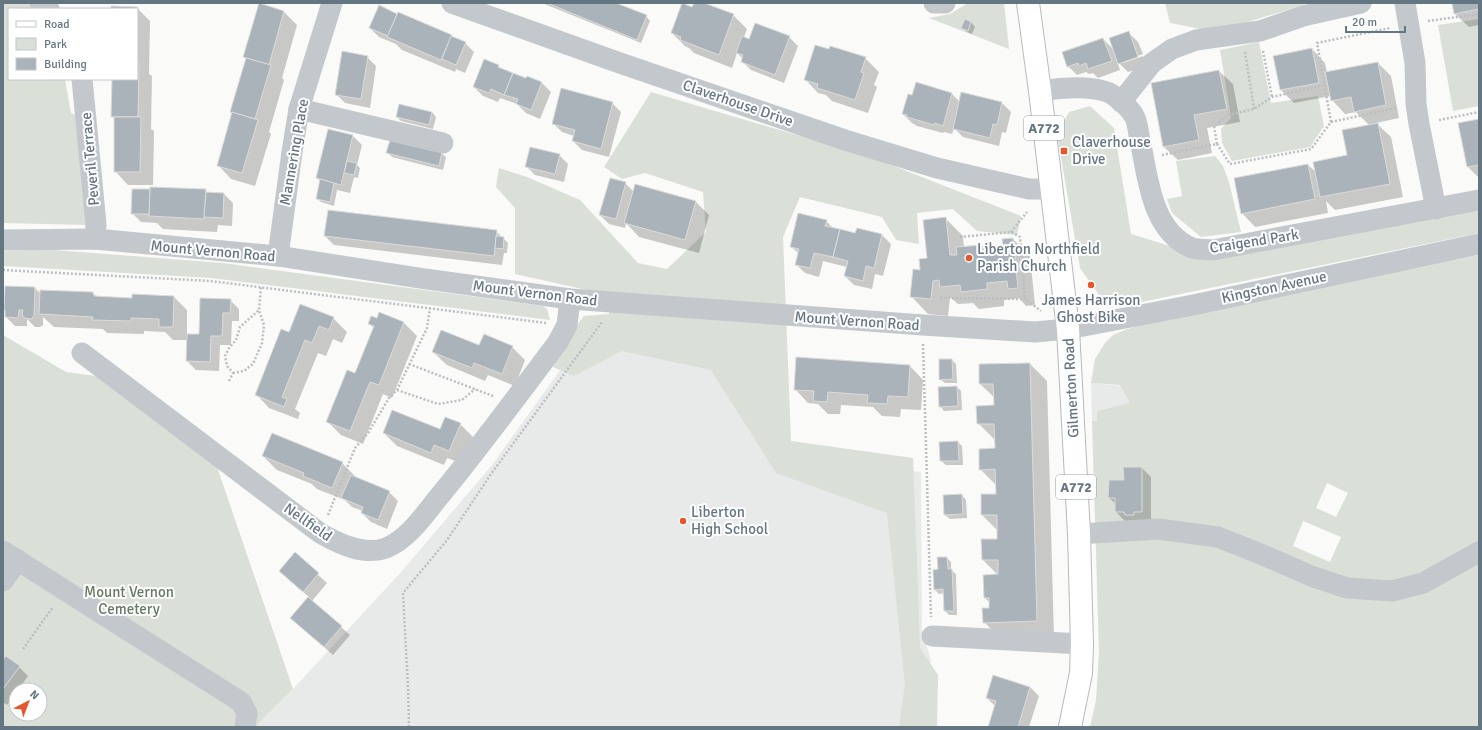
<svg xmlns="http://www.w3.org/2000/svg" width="1482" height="730" font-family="Signika,sans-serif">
  <rect width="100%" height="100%" fill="#fafaf8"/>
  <g fill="#e8e9e9">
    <polygon points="588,331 785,358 787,459 921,472 922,632 931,660 913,727 255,727 293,689 402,571 492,465"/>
    <polygon points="1091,383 1135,387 1136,420 1092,421"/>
  </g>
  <g fill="#dadfd7" fill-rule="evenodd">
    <polygon points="3,3 27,3 37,9 9,9 9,79 65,79 71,113 78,116 87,225 3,223"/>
    <polygon points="968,3 1004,3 1009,49 929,18 950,14"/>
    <polygon points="1165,3 1309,3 1216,32 1170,23"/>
    <polygon points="1479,19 1479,106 1453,111 1438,25"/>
    <polygon points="1259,42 1271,103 1318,96 1324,126 1310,147 1232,161 1222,143 1221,129 1231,118 1220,50"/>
    <polygon points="651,92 871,157 1021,216 1017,235 977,231 953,209 917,213 919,244 896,240 882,217 800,197 783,237 791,441 913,458 920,648 938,675 937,727 899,727 905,684 887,513 776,473 711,370 622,351 574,376 553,367 571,332 584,316 609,314 609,295 515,274 515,208 496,187 499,168 527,177 580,200 638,263 667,269 706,232 703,192 645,173 622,179 604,167"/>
    <polygon points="1090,106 1114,128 1131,234 1202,256 1479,207 1479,233 1132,304 1099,295 1080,268 1057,134 1069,112"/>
    <polygon points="1215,156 1223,166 1229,182 1241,232 1201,237 1172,213 1167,199 1182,196 1176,161"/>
    <polygon points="31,250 55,250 223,263 543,306 547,309 550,320 211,278 3,266 3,251"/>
    <path d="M1479 255V727H1090L1096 700 1099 652 1092 421H1097V411L1130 403 1120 385 1091 383 1095 359 1105 343 1113 335 1125 330 1152 321ZM1327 483 1348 493 1336 517 1316 508ZM1303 521 1341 537 1330 562 1293 546Z"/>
    <path d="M3 335 66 372 96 376 216 464 293 689 255 727H3ZM16 690H40V714H16Z"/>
  </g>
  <g fill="#0003">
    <polygon points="542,3 614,3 646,16 650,21 641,43"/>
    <polygon points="695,3 701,3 733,15 747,29 744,37 750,40 789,37 798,46 784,83 751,70 742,61 743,59 737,53 732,68 694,53 689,48 685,46 672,33 693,8"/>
    <polygon points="1453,3 1479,3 1479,25 1469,27 1455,14"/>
    <polygon points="260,5 284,12 297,25 282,78 284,80 269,132 271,134 255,186 231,179 218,165 246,59 244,57"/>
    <polygon points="137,8 150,21 149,74 152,76 151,129 154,131 153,185 128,185 115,171 115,119 112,116 113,79 137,79 137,9 112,9"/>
    <polygon points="397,14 465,43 474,52 465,73 456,69 455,72 402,50 396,44 379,37 370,28"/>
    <polygon points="965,20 971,22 975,27 972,34 967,32 962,27"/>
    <polygon points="1129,33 1138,42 1143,54 1123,61 1123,63 1143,56 1147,66 1128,72 1117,61 1120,70 1098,78 1093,73 1089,74 1086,72 1077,75 1068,66 1103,39 1114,50"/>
    <polygon points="1312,49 1325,63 1327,73 1378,63 1391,76 1399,118 1376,123 1391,137 1403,197 1335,210 1326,201 1328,213 1255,227 1242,213 1308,165 1317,173 1348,156 1370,126 1356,112 1345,114 1332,100 1331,96 1294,103 1281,90"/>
    <polygon points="367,57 376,66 370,108 345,103 336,94"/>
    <polygon points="865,58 879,72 874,85 877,87 868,113 832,101 826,95 818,93 805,79"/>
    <polygon points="498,66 502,70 527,79 527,77 542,83 551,92 540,119 526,113 517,104 500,98 498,102 483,96 474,87"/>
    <polygon points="1219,71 1233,84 1240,122 1207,128 1212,153 1178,160 1164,147"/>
    <polygon points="917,83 952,94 960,102 962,93 1002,103 1011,112 1006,133 1002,132 999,146 963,137 954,128 952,134 944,132 943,133 917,126 912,123 903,114 913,97"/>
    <polygon points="612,103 621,112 609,157 582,150 573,141 574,136 562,132 553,123"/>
    <polygon points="432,112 436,117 433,129 401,121 397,117"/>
    <polygon points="1479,120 1479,178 1468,167 1459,124"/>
    <polygon points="353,136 362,145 357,165 360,168 358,178 354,177 350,193 337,190 334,206 321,202 317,198 321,182 317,178"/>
    <polygon points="388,153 441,153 446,157 443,170 392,157"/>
    <polygon points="559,155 568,164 564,182 535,175 526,166"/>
    <polygon points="625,183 634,192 696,202 709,215 699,253 639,237 626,223 625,228 609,224 600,215"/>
    <polygon points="133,190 205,190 208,193 224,194 233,203 232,226 218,225 217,232 163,229 157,223 141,222 132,213"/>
    <polygon points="945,218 963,236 964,248 982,246 989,253 1005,251 1013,239 1030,256 1035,305 1026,306 1019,298 1004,300 1004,306 979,309 973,303 958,304 951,298 950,298 948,316 928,314 911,296"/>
    <polygon points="826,221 834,229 856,234 882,235 891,244 883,276 875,274 872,289 854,285 845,276 847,267 823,261 819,277 805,273 796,264 799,254 791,246"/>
    <polygon points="496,231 508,243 507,253 504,253 502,265 334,245 325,236"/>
    <polygon points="35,288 41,294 93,293 97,297 133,299 174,297 187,310 187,335 200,335 230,300 239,309 239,321 232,321 231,345 220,345 219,371 196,370 187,361 188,340 173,340 165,332 144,331 144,334 107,333 103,329 54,327 43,317 43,325 40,327 35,327 27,319 27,326 15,326 6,317"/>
    <polygon points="333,318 347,332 342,343 333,339 326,356 318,353 295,409 300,413 298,419 269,408 256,394 289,333"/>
    <polygon points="404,323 417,336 392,398 383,394 363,444 341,435 328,422 355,374 374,328 369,324"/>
    <polygon points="480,347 512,347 525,360 515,386 488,375 485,381 447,365 433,352"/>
    <polygon points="952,360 956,364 957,383 945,383 940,379"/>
    <polygon points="1030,364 1047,381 1054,638 1001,639 984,622 990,609 990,603 985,598 998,575 983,560 998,540 998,531 982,515 997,495 997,486 980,469 996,449 996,441 978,423 995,406 995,398 980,384"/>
    <polygon points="910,366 923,380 921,410 901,409 900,417 882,416 873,407 841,405 840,414 828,414 818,404 808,403 795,389"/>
    <polygon points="957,387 961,391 962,410 944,411 940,406"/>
    <polygon points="460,424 474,438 463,464 447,458 444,465 397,446 384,433 440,431"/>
    <polygon points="958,442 962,446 963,465 946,465 941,461 940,443"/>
    <polygon points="263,456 342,463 356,477 355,478 389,492 398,501 387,529 371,522 362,513 363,511 352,507 345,500 317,489 312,484 277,470"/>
    <polygon points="1142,468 1151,477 1151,520 1125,521 1116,512 1116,504 1109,498 1125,481"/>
    <polygon points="962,495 966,500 967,518 950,519 945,515"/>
    <polygon points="295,554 327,583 312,601 350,635 333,655 291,618 309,597 289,580"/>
    <polygon points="947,558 951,562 951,570 956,574 957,615 949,615 945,611 944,593 939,594 934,589 939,570"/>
    <polygon points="3,662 19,667 28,676 18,690 16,690 16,693 7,705 3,702"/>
    <polygon points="994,676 1030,687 1039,696 1029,727 989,727 995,706 987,698"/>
  </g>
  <g fill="#aab3b9" stroke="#dcdcda">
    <polygon points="259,3 284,11 269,65 243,57"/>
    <polygon points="547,3 616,3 647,15 637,40"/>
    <polygon points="682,3 692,7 694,3 704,3 734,14 719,55 680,40 681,37 671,33"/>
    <polygon points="1452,3 1479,3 1479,9 1454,14"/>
    <polygon points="379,5 397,14 388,36 369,28"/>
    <polygon points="111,6 137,7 137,9 111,9"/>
    <polygon points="398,12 452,35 441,60 387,37"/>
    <polygon points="965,19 971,22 968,31 961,28"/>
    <polygon points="755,23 790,36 775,75 741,62 743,55 736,53 742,36 749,39"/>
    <polygon points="1129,31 1138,57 1118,64 1109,38"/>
    <polygon points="451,36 466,42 456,65 442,59"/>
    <polygon points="1103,38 1112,61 1088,69 1086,63 1079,66 1078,63 1067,67 1062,52"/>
    <polygon points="815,45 829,49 830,46 866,57 861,72 864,73 855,100 817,88 818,84 804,80"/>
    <polygon points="1312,48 1319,83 1280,90 1273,56"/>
    <polygon points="342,51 368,56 361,99 335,95"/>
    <polygon points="246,58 271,65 255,119 230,112"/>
    <polygon points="484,59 499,65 498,67 513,73 504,95 491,89 489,93 473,87"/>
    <polygon points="137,62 139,62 138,117 111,117 112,79 137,79"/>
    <polygon points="1378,62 1386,105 1354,112 1351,97 1331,101 1325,72"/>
    <polygon points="1219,70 1227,109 1194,115 1199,140 1163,147 1151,83"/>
    <polygon points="513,73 526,78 527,76 542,82 531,110 516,104 518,99 504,95"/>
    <polygon points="916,82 952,93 943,126 935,123 934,125 907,117 907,115 902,114 908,94 912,95"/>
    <polygon points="561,88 613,102 601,149 572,141 575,130 552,124"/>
    <polygon points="961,92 1002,102 997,125 993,124 990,138 953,129"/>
    <polygon points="399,104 432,112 429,125 396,117"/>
    <polygon points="232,112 258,120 242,173 217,166"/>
    <polygon points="114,117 141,117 140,172 114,172"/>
    <polygon points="1479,119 1479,165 1467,167 1458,123"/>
    <polygon points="1378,123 1390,184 1320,197 1313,162 1347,155 1342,130"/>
    <polygon points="328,129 353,135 341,185 316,178"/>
    <polygon points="390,140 442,152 439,166 386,153"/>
    <polygon points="530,147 560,154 555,174 525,167"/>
    <polygon points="347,161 357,163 354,175 344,173"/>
    <polygon points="1308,164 1315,199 1241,214 1234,178"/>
    <polygon points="610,178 626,182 616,219 599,215"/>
    <polygon points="320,179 334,183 330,202 316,199"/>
    <polygon points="635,184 696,201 685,240 624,223"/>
    <polygon points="150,187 206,189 204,219 149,216"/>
    <polygon points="132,189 150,189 149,214 131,214"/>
    <polygon points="206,192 224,193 223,218 204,217"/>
    <polygon points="328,210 497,230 494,256 324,236"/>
    <polygon points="798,213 827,220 825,226 840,229 833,257 814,253 810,268 795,265 799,249 790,247"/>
    <polygon points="946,217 950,255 957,255 956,247 982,245 983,252 1004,250 1002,239 1013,238 1018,288 1008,289 1007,281 987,283 987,289 961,292 960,285 940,287 939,280 933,281 931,299 910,297 913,269 920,270 919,259 927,258 923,220"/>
    <polygon points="857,228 882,234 874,268 866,266 863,281 844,276 848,261 833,257 840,229 855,233"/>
    <polygon points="496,236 504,237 503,249 495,248"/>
    <polygon points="5,286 35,287 34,316 31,319 25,318 22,315 23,310 19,310 18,318 5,317 5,310 4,310"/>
    <polygon points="40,290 93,292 94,296 132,298 132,294 174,296 173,327 159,327 159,319 131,318 131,321 92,320 93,317 39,314"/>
    <polygon points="200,298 231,299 230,313 223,313 222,336 211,336 210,362 186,361 187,334 199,334"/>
    <polygon points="300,304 334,317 329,330 319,326 312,343 305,340 282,397 287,399 284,407 255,395 281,329 289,332"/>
    <polygon points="379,312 404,322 379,385 370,382 350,431 326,422 347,370 355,373 374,326 368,324 371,316 377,318"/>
    <polygon points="441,330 479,345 484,334 513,346 502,374 474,363 472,368 432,352"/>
    <polygon points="796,357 910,365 908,397 888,396 887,404 867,403 868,395 828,392 827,402 813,401 814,391 794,390"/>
    <polygon points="939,359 952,359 953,379 939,380"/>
    <polygon points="1030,363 1037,621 983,623 982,608 989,608 989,598 984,598 983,575 998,574 998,560 982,560 981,539 997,539 997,515 981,515 981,494 996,494 995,469 979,470 979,449 995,448 994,424 977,424 976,406 994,405 993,384 979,384 979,364"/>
    <polygon points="957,386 958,406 939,407 938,387"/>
    <polygon points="392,410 440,429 445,417 461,423 449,451 434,445 431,453 383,433"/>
    <polygon points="272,433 343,462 332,488 303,476 304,473 262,456"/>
    <polygon points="958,441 959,461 940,461 939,442"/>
    <polygon points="1123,467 1142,467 1142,512 1134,512 1134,515 1125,515 1124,512 1115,512 1115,498 1108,498 1109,480 1124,480"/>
    <polygon points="351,475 390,491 378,520 361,513 363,507 341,498"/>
    <polygon points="962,494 963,514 944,515 943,495"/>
    <polygon points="295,552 319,573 303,592 279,571"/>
    <polygon points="937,557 947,557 948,569 952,569 954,611 944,611 943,589 934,590 933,570 938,569"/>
    <polygon points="308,597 342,626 324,647 290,618"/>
    <polygon points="6,656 20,666 3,689 3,660"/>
    <polygon points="993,675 1030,687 1018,727 988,727 996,701 986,698"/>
  </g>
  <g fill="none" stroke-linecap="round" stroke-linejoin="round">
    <defs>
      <polyline id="major" points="1028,3 1040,91 1068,329 1079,534 1082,644 1081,673 1070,727"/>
    </defs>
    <use href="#major" stroke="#b5babe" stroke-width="24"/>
    <g stroke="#bbbfc2" stroke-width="2.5" stroke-dasharray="2 2" stroke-linecap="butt">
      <polyline points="1428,21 1479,14"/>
      <polyline points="1263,51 1272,97"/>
      <polyline points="1245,52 1254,109"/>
      <polyline points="1439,120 1479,112"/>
      <polyline points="1331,122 1317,43 1390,28"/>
      <polyline points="1217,144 1214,126 1228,115 1254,109 1272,97 1324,85"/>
      <polyline points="1162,155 1217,144 1230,164 1311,149 1331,122 1396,108"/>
      <polyline points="1011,232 1027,212"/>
      <polyline points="960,237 1011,232 1020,237 1025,299"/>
      <polyline points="3,270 211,281 546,323"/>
      <polyline points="940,298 1025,299 1041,311"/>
      <polyline points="923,344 931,617"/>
      <polyline points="409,364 493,396"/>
      <polyline points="233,373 244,371 253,364 262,343 264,325 259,310 261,287"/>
      <polyline points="229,381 233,373 227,366 225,356 229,348 236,340 240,327 259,310"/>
      <polyline points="397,390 438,404 462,400 475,389"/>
      <polyline points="328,515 355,448 368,433 389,398 397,390 427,328 430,308"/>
      <polyline points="23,649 53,607"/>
      <polyline points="409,727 408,687 403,593 447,540 491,474 602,322"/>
    </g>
    <g stroke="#c3c8cc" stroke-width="21">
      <polyline points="40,3 49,9"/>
      <polyline points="452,3 617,62 845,140 937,168 1029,189 1052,189"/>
      <polyline points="934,3 945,3"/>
      <polyline points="1405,3 1415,63 1416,104 1419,124 1436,209"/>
      <polyline points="82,79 96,224 95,239"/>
      <path d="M1040 91C1059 88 1088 85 1107 92 1114 94 1131 109 1134 116 1138 122 1138 132 1140 140 1148 177 1151 231 1192 248 1198 250 1207 249 1213 250L1479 200"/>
      <polyline points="1121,102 1152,63 1172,49 1196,40 1260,31 1303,16 1361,3"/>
      <polyline points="299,109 443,143"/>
      <polyline points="3,240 95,239 278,256 419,278 570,299 923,325 1035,332 1068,329 1193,305 1479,244"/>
      <polyline points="278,256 292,152 299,109 332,3"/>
      <path d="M82 353 320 533C339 544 364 556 386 548 410 538 426 512 442 493 482 444 520 393 558 342L567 325 570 299"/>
      <polyline points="1079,534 1158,529 1218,537 1263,555 1311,576 1347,588 1392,591 1423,583 1479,552"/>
      <polyline points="3,551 241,702 247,713 245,727"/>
      <polyline points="3,581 18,560"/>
      <polyline points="932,636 1082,644"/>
    </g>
    <use href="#major" stroke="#fff" stroke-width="22"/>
  </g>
  <g fill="#e4572e" stroke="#fff" stroke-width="1.5">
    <rect x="1060" y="147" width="8" height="8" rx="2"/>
    <circle cx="969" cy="258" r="4"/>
    <circle cx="1091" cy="285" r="4"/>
    <circle cx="683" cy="521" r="4"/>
  </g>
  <g text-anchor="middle" stroke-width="4" stroke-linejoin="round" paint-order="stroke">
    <g fill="#fff" stroke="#939fa8" stroke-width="1">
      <rect x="1024" y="116" width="40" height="24" rx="3"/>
      <rect x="1056" y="475" width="40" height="24" rx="3"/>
    </g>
    <g font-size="14" font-weight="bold" fill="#657683">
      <text x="1044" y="133">A772</text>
      <text x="1076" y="492">A772</text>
    </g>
    <g font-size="15" fill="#657683" stroke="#fff">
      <text transform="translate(738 103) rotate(19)" y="5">Claverhouse Drive</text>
      <text transform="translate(294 152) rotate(-80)" y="5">Mannering Place</text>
      <text transform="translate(90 159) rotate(-95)" y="5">Peveril Terrace</text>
      <text transform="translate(1254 241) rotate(-9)" y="5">Craigend Park</text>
      <text transform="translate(213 251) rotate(5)" y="5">Mount Vernon Road</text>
      <text transform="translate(1274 287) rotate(-12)" y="5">Kingston Avenue</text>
      <text transform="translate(535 293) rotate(7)" y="5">Mount Vernon Road</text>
      <text transform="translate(857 321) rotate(4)" y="5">Mount Vernon Road</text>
      <text transform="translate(1071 388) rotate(-93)" y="5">Gilmerton Road</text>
      <text transform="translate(308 522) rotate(35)" y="5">Nellfield</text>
    </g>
    <g font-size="15" fill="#657683" stroke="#fff" text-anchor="start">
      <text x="1072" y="147">Claverhouse<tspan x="1072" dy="17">Drive</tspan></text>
      <text x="977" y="254">Liberton Northfield<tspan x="977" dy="17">Parish Church</tspan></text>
      <text x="1091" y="305" text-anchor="middle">James Harrison<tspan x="1091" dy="17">Ghost Bike</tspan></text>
      <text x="691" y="517">Liberton<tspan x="691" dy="17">High School</tspan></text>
    </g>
    <g font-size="15" fill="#687a64" stroke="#fff">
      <text x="129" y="597">Mount Vernon<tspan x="129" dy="17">Cemetery</tspan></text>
    </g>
  </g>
  <rect width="1482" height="730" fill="none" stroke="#657683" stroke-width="8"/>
  <rect x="8" y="8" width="130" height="72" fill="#ffffff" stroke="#c1c8cd"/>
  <rect x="16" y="21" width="20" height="6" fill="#ffffff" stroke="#c1c8cd"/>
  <text x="44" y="28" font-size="12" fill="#657683">Road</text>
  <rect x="16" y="38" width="20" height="12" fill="#dadfd7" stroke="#c1c8cd"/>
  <text x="44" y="48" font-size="12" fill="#657683">Park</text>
  <rect x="16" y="58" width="20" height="12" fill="#aab3b9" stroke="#c1c8cd"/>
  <text x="44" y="68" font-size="12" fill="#657683">Building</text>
  <g transform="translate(28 702) rotate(42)"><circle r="19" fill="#ffffff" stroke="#c1c8cd"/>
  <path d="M0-3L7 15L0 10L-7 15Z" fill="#e4572e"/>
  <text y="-6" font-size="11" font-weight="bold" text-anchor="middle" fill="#657683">N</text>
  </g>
  <path d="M1346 26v6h59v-6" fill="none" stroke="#657683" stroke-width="2"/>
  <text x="1352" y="26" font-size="12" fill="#657683" stroke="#ffffff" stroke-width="3" paint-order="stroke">20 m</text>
</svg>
